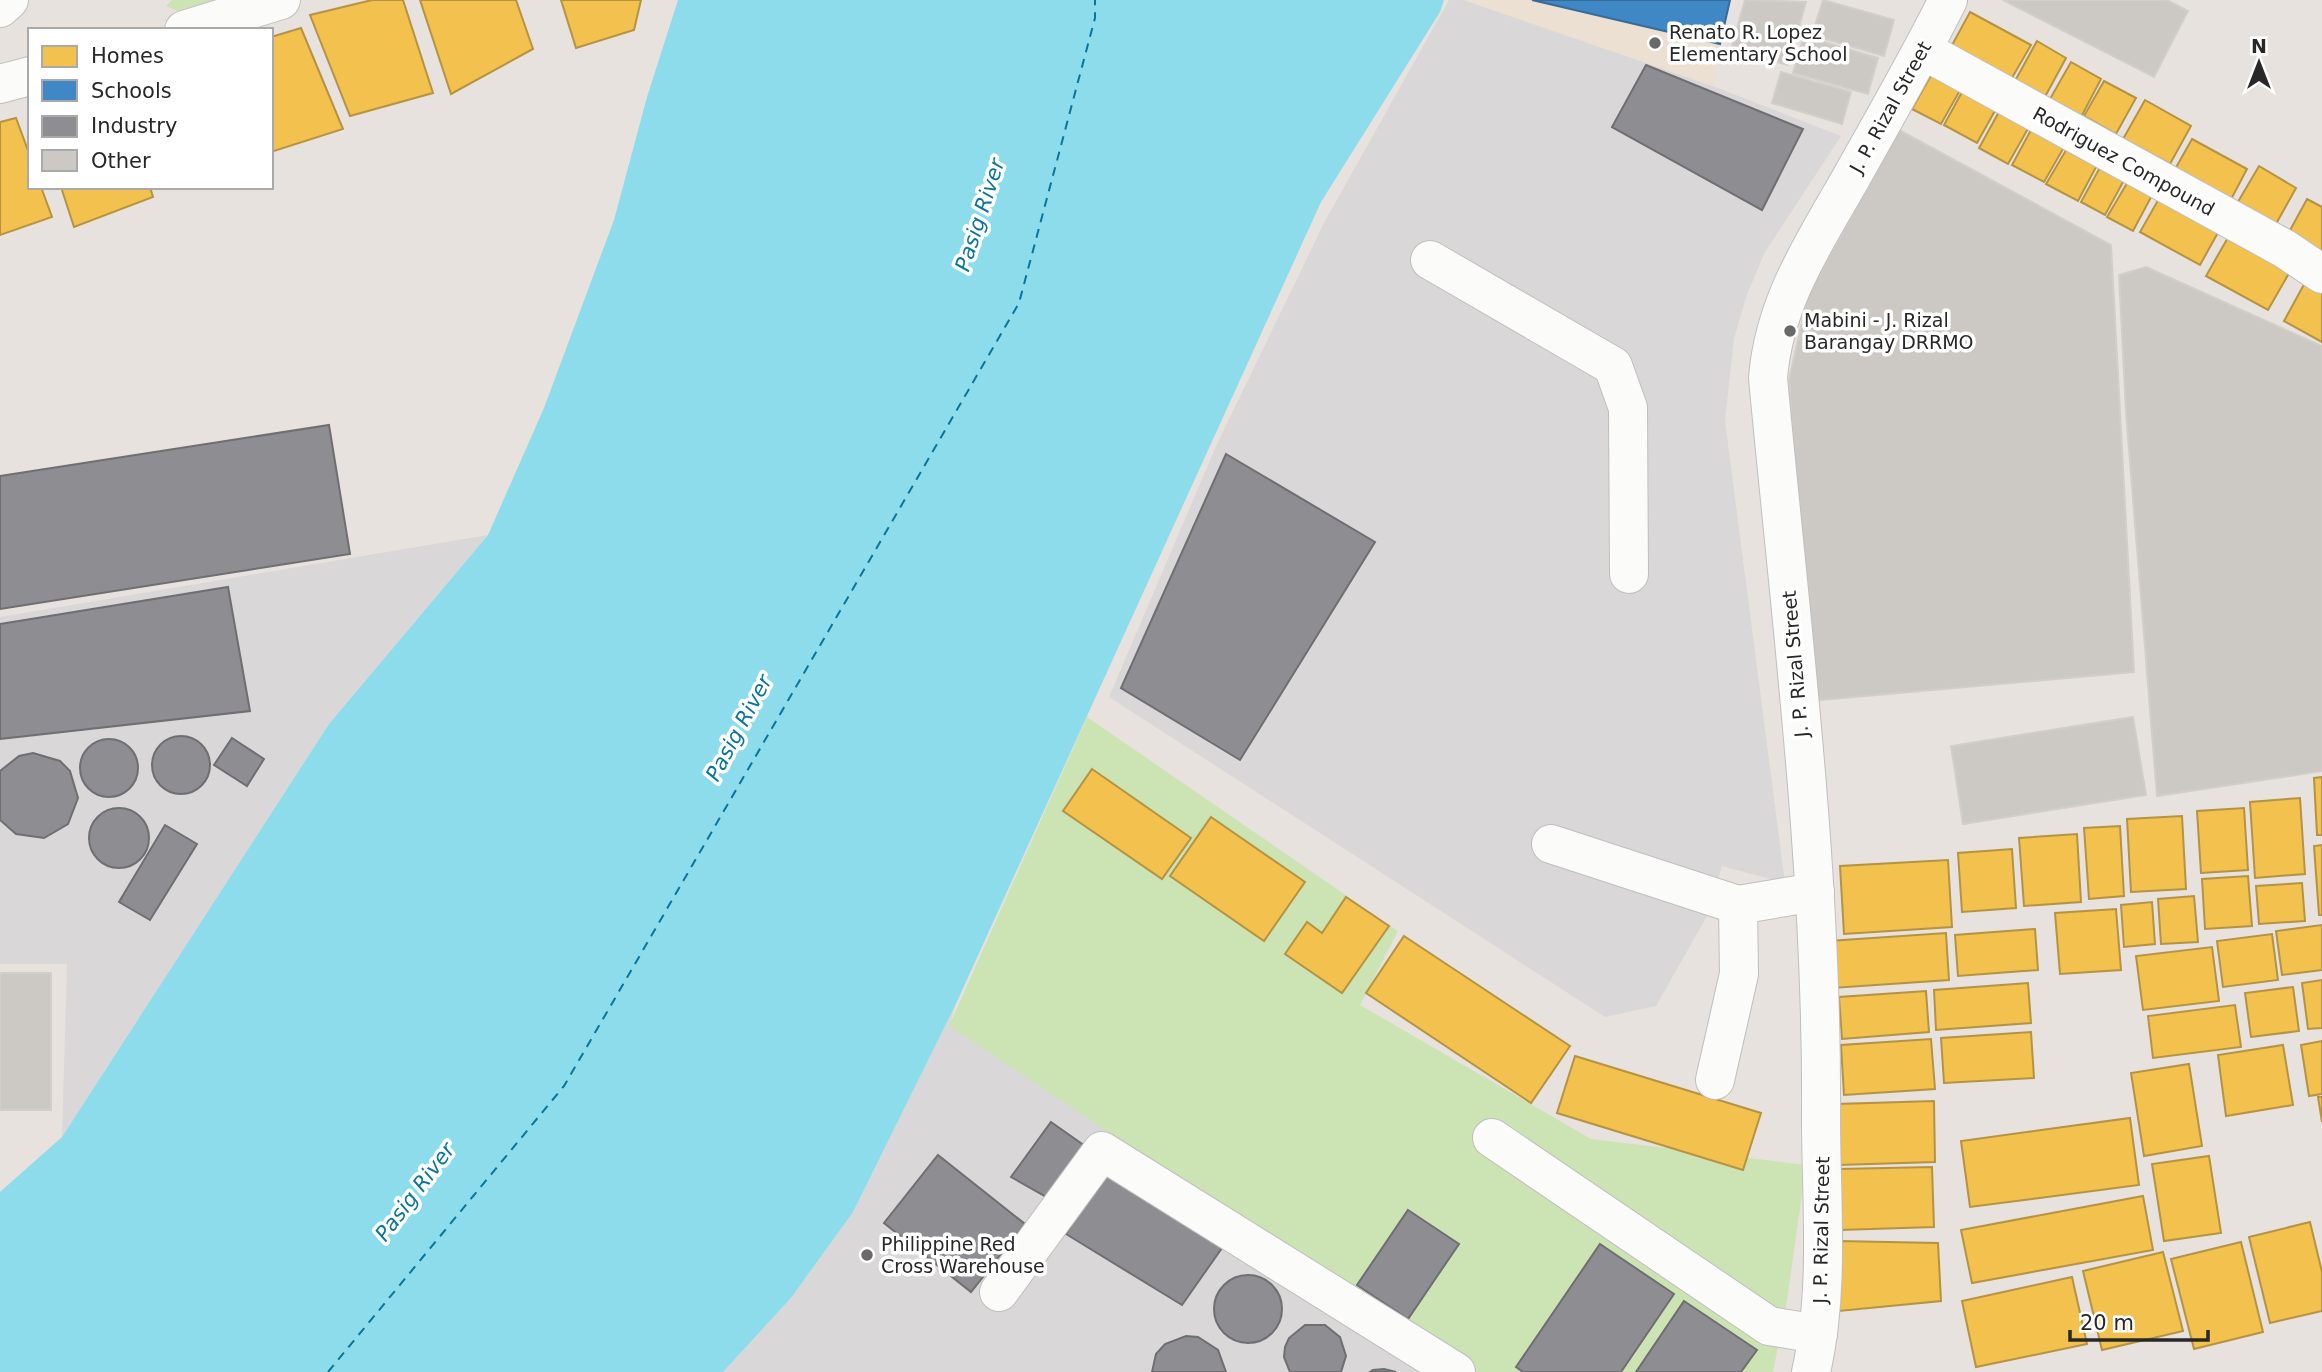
<svg xmlns="http://www.w3.org/2000/svg" width="2322" height="1372" font-family="'DejaVu Sans',sans-serif">
  <rect width="100%" height="100%" fill="#e7e2dd"/>
  <g fill="#dad7d9">
    <polygon points="1449,0 1464,0 1713,86 1841,136 1765,252 1746,297 1734,339 1725,421 1785,883 1722,866 1707,916 1656,1006 1605,1017 1109,697 1217,444 1325,221"/>
    <polygon points="488,535 329,724 62,1137 67,964 0,964 0,617"/>
    <polygon points="955,1006 951,1020 1773,1372 723,1372 791,1298 853,1212"/>
  </g>
  <polygon fill="#ebe0d1" points="1464,0 1730,0 1713,86"/>
  <g fill="#cce3b4">
    <polygon points="172,0 240,0 197,19 166,6"/>
    <polygon points="1087,717 1398,931 1360,1005 1591,1139 1806,1165 1787,1300 1773,1372 1469,1372 949,1026"/>
  </g>
  <polygon fill="#8ddcec" points="678,0 1444,0 1440,12 1321,202 955,1006 853,1212 791,1298 723,1372 0,1372 0,1192 62,1137 329,724 488,535 544,408 614,220 647,97"/>
  <g fill="#f2c14e" stroke="#b59343" stroke-width="2">
    <polygon points="372,0 403,0 433,93 350,116 310,15"/>
    <polygon points="420,0 516,0 533,49 451,94"/>
    <polygon points="561,0 641,0 634,30 576,48"/>
    <polygon points="1970,12 2031,45 2005,90 1945,58"/>
    <polygon points="301,28 343,129 271,152 271,37"/>
    <polygon points="2037,41 2066,58 2040,106 2010,90"/>
    <polygon points="2071,62 2101,79 2078,123 2046,106"/>
    <polygon points="1934,70 1963,85 1941,124 1912,109"/>
    <polygon points="1968,81 2001,100 1977,143 1944,125"/>
    <polygon points="2104,81 2136,98 2116,134 2084,116"/>
    <polygon points="2145,100 2191,126 2170,164 2123,139"/>
    <polygon points="2005,101 2034,118 2008,164 1979,148"/>
    <polygon points="2038,117 2071,135 2044,182 2012,165"/>
    <polygon points="16,118 30,156 30,187 41,187 52,217 0,235 0,122"/>
    <polygon points="2075,135 2104,152 2078,201 2046,184"/>
    <polygon points="2192,139 2247,169 2226,209 2170,178"/>
    <polygon points="2104,160 2128,173 2105,215 2081,202"/>
    <polygon points="2259,166 2296,188 2271,233 2232,212"/>
    <polygon points="2133,173 2157,186 2133,231 2107,217"/>
    <polygon points="61,187 150,187 153,197 74,227"/>
    <polygon points="2165,188 2225,220 2200,265 2140,232"/>
    <polygon points="2307,199 2322,207 2322,267 2282,245"/>
    <polygon points="2234,227 2296,261 2268,310 2206,276"/>
    <polygon points="2308,277 2322,285 2322,342 2284,321"/>
    <polygon points="1092,769 1191,838 1162,879 1063,811"/>
    <polygon points="2322,777 2322,835 2317,835 2314,778"/>
    <polygon points="2300,798 2305,874 2255,878 2250,802"/>
    <polygon points="2244,808 2248,870 2201,873 2197,811"/>
    <polygon points="2182,816 2186,889 2131,892 2127,819"/>
    <polygon points="1211,817 1305,882 1264,941 1170,876"/>
    <polygon points="2120,826 2124,896 2089,899 2084,828"/>
    <polygon points="2077,834 2081,902 2024,906 2019,838"/>
    <polygon points="2322,845 2322,915 2319,915 2314,846"/>
    <polygon points="2012,849 2016,908 1962,912 1958,853"/>
    <polygon points="1948,860 1952,927 1844,934 1840,866"/>
    <polygon points="2248,876 2252,926 2205,929 2202,879"/>
    <polygon points="2302,883 2305,921 2259,924 2256,886"/>
    <polygon points="2194,896 2198,942 2161,944 2158,899"/>
    <polygon points="1346,897 1389,926 1342,993 1285,954 1307,922 1322,933"/>
    <polygon points="2152,902 2155,944 2124,947 2121,905"/>
    <polygon points="2116,909 2121,970 2060,974 2055,913"/>
    <polygon points="2322,925 2322,970 2282,975 2276,931"/>
    <polygon points="2035,929 2038,970 1958,976 1955,935"/>
    <polygon points="1946,933 1949,980 1832,988 1829,941"/>
    <polygon points="2272,934 2278,980 2223,987 2217,941"/>
    <polygon points="1404,936 1570,1046 1531,1103 1366,993"/>
    <polygon points="2212,947 2219,1001 2143,1010 2136,956"/>
    <polygon points="2322,980 2322,1028 2308,1029 2302,983"/>
    <polygon points="2028,983 2031,1023 1936,1030 1934,990"/>
    <polygon points="2293,987 2299,1031 2251,1037 2245,993"/>
    <polygon points="1926,991 1929,1032 1842,1039 1839,997"/>
    <polygon points="2235,1005 2241,1047 2153,1058 2148,1016"/>
    <polygon points="2031,1032 2034,1078 1944,1083 1941,1038"/>
    <polygon points="1931,1039 1935,1089 1844,1095 1841,1045"/>
    <polygon points="2322,1041 2322,1094 2309,1096 2301,1045"/>
    <polygon points="2283,1045 2293,1105 2226,1116 2218,1055"/>
    <polygon points="1575,1056 1761,1113 1743,1170 1557,1113"/>
    <polygon points="2189,1064 2202,1146 2144,1156 2131,1073"/>
    <polygon points="2318,1097 2322,1097 2322,1122"/>
    <polygon points="1934,1101 1935,1162 1838,1165 1836,1104"/>
    <polygon points="2130,1118 2139,1185 1970,1207 1961,1141"/>
    <polygon points="2209,1156 2221,1233 2164,1241 2152,1164"/>
    <polygon points="1932,1167 1934,1227 1840,1230 1839,1169"/>
    <polygon points="2143,1196 2153,1250 1972,1283 1961,1230"/>
    <polygon points="2310,1222 2322,1272 2322,1311 2270,1323 2249,1237"/>
    <polygon points="1838,1241 1938,1243 1941,1301 1839,1311"/>
    <polygon points="2241,1242 2263,1332 2194,1349 2171,1259"/>
    <polygon points="2163,1252 2183,1331 2102,1350 2083,1271"/>
    <polygon points="2072,1277 2087,1344 1976,1367 1962,1301"/>
  </g>
  <polygon fill="#3f88c5" stroke="#386b96" stroke-width="2" points="1532,0 1730,0 1720,44"/>
  <g fill="#8d8d92" stroke="#6f6f72" stroke-width="2">
    <polygon points="1646,65 1803,129 1762,210 1612,127"/>
    <polygon points="329,425 350,554 0,609 0,476"/>
    <polygon points="1226,454 1375,542 1240,760 1121,688"/>
    <polygon points="228,587 250,711 0,739 0,624"/>
    <circle cx="181" cy="765" r="29"/>
    <polygon points="232,738 264,759 247,786 214,765"/>
    <circle cx="109" cy="768" r="29"/>
    <polygon points="33,753 60,761 70,771 78,798 68,824 44,838 16,834 0,820 0,771 19,756"/>
    <circle cx="119" cy="838" r="30"/>
    <polygon points="165,825 197,844 150,920 119,902"/>
    <polygon points="1051,1122 1085,1146 1048,1198 1011,1177"/>
    <polygon points="938,1155 1025,1224 971,1292 884,1223"/>
    <polygon points="1106,1166 1222,1248 1182,1305 1066,1234"/>
    <polygon points="1408,1210 1459,1244 1408,1319 1357,1285"/>
    <polygon points="1600,1244 1674,1294 1621,1372 1523,1372 1516,1367"/>
    <circle cx="1248" cy="1309" r="34"/>
    <polygon points="1684,1301 1757,1350 1741,1372 1636,1372"/>
    <polygon points="1305,1325 1325,1325 1340,1337 1346,1356 1341,1372 1290,1372 1284,1357 1285,1347 1289,1338"/>
    <polygon points="1186,1336 1198,1337 1218,1350 1226,1372 1152,1372 1156,1354 1165,1344"/>
    <polygon points="1384,1369 1396,1372 1370,1372 1373,1370"/>
  </g>
  <g fill="none" stroke-linecap="round" stroke-linejoin="round">
    <polyline stroke="#08759b" stroke-width="2" stroke-dasharray="9 7" stroke-linecap="butt" points="328,1372 564,1086 1019,303 1095,18 1095,0"/>
  </g>
  <g fill="#ccc8c4" stroke="#d2cec9" stroke-width="2">
    <polygon points="1745,0 1806,2 1788,65 1731,49"/>
    <polygon points="1823,0 1894,20 1884,56 1812,35"/>
    <polygon points="2003,0 2167,0 2188,11 2154,77"/>
    <polygon points="1804,36 1878,58 1868,94 1793,73"/>
    <polygon points="1781,72 1851,92 1842,124 1772,103"/>
    <polygon points="1899,130 2111,245 2134,672 1810,701 1789,380 1808,295"/>
    <polygon points="2146,267 2322,346 2322,771 2157,796 2126,412 2119,275"/>
    <polygon points="2133,717 2146,795 1963,824 1951,746"/>
    <rect x="0" y="973" width="51" height="137"/>
  </g>
  <g fill="none" stroke-linecap="round" stroke-linejoin="round">
    <defs>
      <g id="minor">
        <polyline points="0,8 9,0"/>
        <polyline points="184,30 281,0"/>
        <polyline points="1923,50 2285,249 2322,274"/>
        <polyline points="0,84 30,76"/>
        <polyline points="1430,260 1613,366 1628,408 1629,574"/>
        <polyline points="1551,844 1738,905 1739,974 1715,1080"/>
        <polyline points="1738,905 1815,892"/>
        <polyline points="1492,1138 1769,1326 1818,1334"/>
        <polyline points="999,1292 1102,1151 1456,1372"/>
        <path d="M1811 1372C1830 1290 1821 1202 1821 1118 1823 871 1791 624 1768 378 1774 302 1814 243 1851 178 1884 119 1918 60 1948 0"/>
      </g>
    </defs>
    <use href="#minor" stroke="#c0bebf" stroke-width="40"/>
    <use href="#minor" stroke="#fbfbfa" stroke-width="38"/>
  </g>
  <g fill="#6b6967" stroke="#fff" stroke-width="2.5">
    <circle cx="1655" cy="43" r="7"/>
    <circle cx="1790" cy="331" r="7"/>
    <circle cx="867" cy="1255" r="7"/>
  </g>
  <g text-anchor="middle" stroke-width="7" stroke-linejoin="round" paint-order="stroke">
    <g font-size="19" fill="#282828" stroke="#fff" text-anchor="start">
      <text x="1669" y="39">Renato R. Lopez<tspan x="1669" dy="22">Elementary School</tspan></text>
      <text x="1804" y="327">Mabini - J. Rizal<tspan x="1804" dy="22">Barangay DRRMO</tspan></text>
      <text x="881" y="1251">Philippine Red<tspan x="881" dy="22">Cross Warehouse</tspan></text>
    </g>
    <g font-size="19" fill="#282828" stroke="#fff">
      <text transform="translate(1890 107) rotate(-61)" y="7">J. P. Rizal Street</text>
      <text transform="translate(2124 161) rotate(29)" y="7">Rodriguez Compound</text>
      <text transform="translate(1795 664) rotate(-95)" y="7">J. P. Rizal Street</text>
      <text transform="translate(1821 1230) rotate(-89)" y="7">J. P. Rizal Street</text>
    </g>
    <g font-size="21" font-style="italic" fill="#08759b" stroke="#fff">
      <text transform="translate(980 215) rotate(-72)" y="7">Pasig River</text>
      <text transform="translate(739 728) rotate(-62)" y="7">Pasig River</text>
      <text transform="translate(415 1192) rotate(-53)" y="7">Pasig River</text>
    </g>
  </g>
  <rect x="28" y="28" width="245" height="161" fill="#ffffff" stroke="#a9a9a9" stroke-width="2"/>
  <rect x="42" y="46" width="35" height="21" fill="#f2c14e" stroke="#a9a9a9" stroke-width="2"/>
  <text x="91" y="63" font-size="21" fill="#282828">Homes</text>
  <rect x="42" y="80" width="35" height="21" fill="#3f88c5" stroke="#a9a9a9" stroke-width="2"/>
  <text x="91" y="98" font-size="21" fill="#282828">Schools</text>
  <rect x="42" y="116" width="35" height="21" fill="#8d8d92" stroke="#a9a9a9" stroke-width="2"/>
  <text x="91" y="133" font-size="21" fill="#282828">Industry</text>
  <rect x="42" y="150" width="35" height="21" fill="#ccc8c4" stroke="#a9a9a9" stroke-width="2"/>
  <text x="91" y="168" font-size="21" fill="#282828">Other</text>
  <g transform="translate(2259 63)" stroke="#ffffff" stroke-width="5" paint-order="stroke">
  <path d="M0-5L12 26L0 18L-12 26Z" fill="#282828"/>
  <text y="-10" font-size="19" font-weight="bold" text-anchor="middle" fill="#282828">N</text>
  </g>
  <path d="M2070 1330v10h138v-10" fill="none" stroke="#282828" stroke-width="3.5"/>
  <text x="2080" y="1330" font-size="21" fill="#282828" stroke="#ffffff" stroke-width="5" paint-order="stroke">20 m</text>
</svg>
